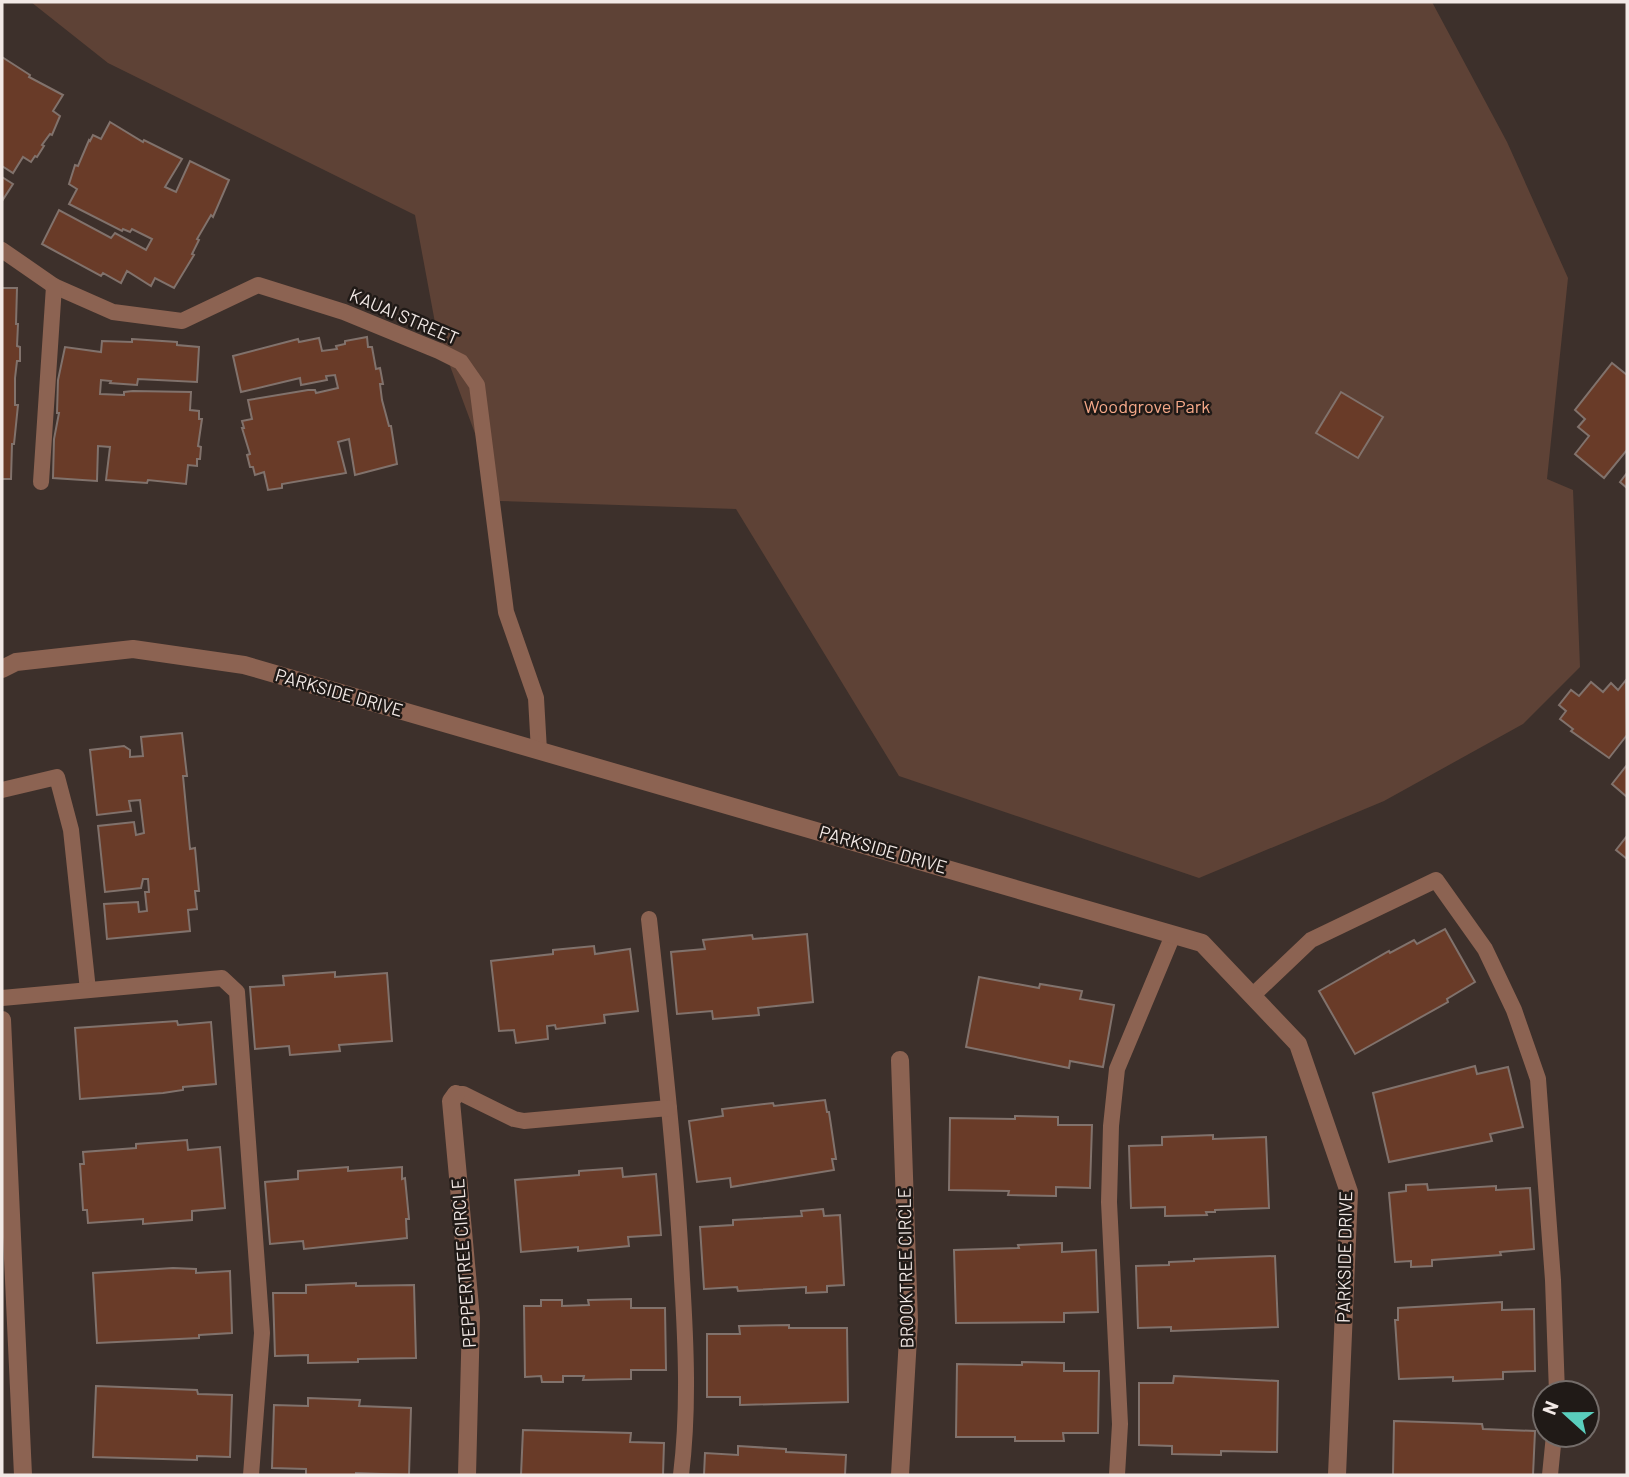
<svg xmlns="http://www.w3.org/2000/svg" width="1629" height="1477" font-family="Barlow,sans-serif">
  <rect width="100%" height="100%" fill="#3d302b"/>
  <polygon fill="#5e4236" points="31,2 1432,2 1507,142 1568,278 1547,479 1573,490 1580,667 1523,724 1384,801 1199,878 899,776 736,509 500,501 436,328 415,215 108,63"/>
  <g fill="#693b28" stroke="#81726c" stroke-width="2">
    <polygon points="2,57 30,75 29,77 63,95 53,111 60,116 52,135 50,134 42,145 44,146 37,157 35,156 31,162 23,157 13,173 2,166"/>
    <polygon points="110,122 143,142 144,140 182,159 165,187 176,192 190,161 229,180 213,217 211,215 197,239 199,240 192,254 194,255 174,288 155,278 151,286 127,271 121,283 103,273 101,276 42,244 59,210 111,238 115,233 146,250 152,239 132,229 130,232 123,229 122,231 69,204 77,189 69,184 75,165 78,166 89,140 90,141 93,135 101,139"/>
    <polygon points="2,177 13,184 2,201"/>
    <polygon points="2,288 17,288 16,324 18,324 17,346 20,347 20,361 17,361 15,378 15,405 18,405 14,444 12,444 11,479 2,479"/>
    <polygon points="367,337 368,347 372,347 376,369 380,368 383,384 380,384 382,400 389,426 391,426 397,464 355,475 349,439 338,442 346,473 282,484 282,488 268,490 264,472 255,475 253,467 250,467 247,455 250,454 242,428 244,428 242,421 252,419 248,400 308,390 315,390 316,393 338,388 335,375 326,376 327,380 301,385 300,378 241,392 233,356 298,339 299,342 319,338 322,351 337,349 336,346 345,344 345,341"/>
    <polygon points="132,339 177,342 177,345 199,347 197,382 138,379 137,385 110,383 111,381 101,380 100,394 124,395 124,392 133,391 191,392 190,410 199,411 199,419 202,419 198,446 201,447 200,459 197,459 197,466 188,465 186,484 148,480 147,483 106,480 110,447 98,446 97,481 53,478 54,439 59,413 57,413 58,380 65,347 101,352 102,341 132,342"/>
    <polygon points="1612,363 1627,375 1627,450 1604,478 1575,454 1589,436 1578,427 1585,419 1575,410"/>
    <polygon points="1341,392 1383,417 1358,458 1316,433"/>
    <polygon points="1627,473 1627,488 1620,482"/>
    <polygon points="1626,680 1627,735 1609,758 1571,731 1573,729 1560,719 1566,711 1559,705 1571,690 1579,696 1591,682 1603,692 1611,683 1618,690"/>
    <polygon points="182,733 187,776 183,776 190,849 195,848 199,891 195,891 197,909 188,910 190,931 107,939 104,904 138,902 139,912 147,911 145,892 149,892 148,879 143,879 141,888 105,892 98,826 134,822 136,835 144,833 140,800 129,801 131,811 97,815 90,750 124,746 130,750 130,757 143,756 141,737"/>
    <polygon points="1627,765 1627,797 1612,784"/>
    <polygon points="1627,836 1627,859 1616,850"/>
    <polygon points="1445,929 1475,982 1447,999 1448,1002 1355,1054 1319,991 1389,951 1390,953 1414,940 1417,944"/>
    <polygon points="807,934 813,1002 758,1008 759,1015 713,1019 712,1011 677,1014 671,952 705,949 703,940 752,935 753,939"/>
    <polygon points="594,946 595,954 630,949 638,1011 604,1015 605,1023 556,1029 555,1025 547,1026 548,1039 516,1043 514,1030 499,1031 491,961 553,954 553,950"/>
    <polygon points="335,972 335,977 387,973 392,1041 339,1045 340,1051 290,1055 289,1046 255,1049 250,987 284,985 283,976"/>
    <polygon points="979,977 1039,988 1040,984 1082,991 1080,999 1114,1005 1103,1067 1070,1061 1069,1068 966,1047"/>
    <polygon points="177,1021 178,1025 211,1022 216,1084 183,1087 183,1090 163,1093 80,1099 75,1028"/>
    <polygon points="1475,1066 1477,1074 1508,1067 1523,1127 1490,1134 1492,1141 1389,1162 1373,1093"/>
    <polygon points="825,1100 827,1112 829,1112 836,1159 832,1159 834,1170 731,1187 730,1178 697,1182 689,1121 723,1116 722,1109 773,1103 774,1106"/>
    <polygon points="1015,1116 1058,1117 1058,1125 1092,1125 1090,1188 1056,1187 1056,1196 1008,1195 1009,1191 949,1190 950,1118 1015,1119"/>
    <polygon points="1213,1135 1213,1139 1266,1137 1269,1208 1215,1210 1215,1212 1206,1212 1207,1215 1165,1216 1165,1207 1131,1208 1129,1146 1162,1145 1162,1137"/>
    <polygon points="187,1140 188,1150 220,1147 225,1208 192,1211 192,1220 143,1224 143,1219 88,1223 87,1210 83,1210 80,1164 84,1164 83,1152 136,1148 136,1144"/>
    <polygon points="348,1167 348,1171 402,1167 402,1179 405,1178 409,1219 406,1219 407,1238 304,1249 303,1241 270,1244 265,1182 298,1179 298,1171"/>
    <polygon points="622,1168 623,1177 656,1174 661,1235 628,1237 629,1246 578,1251 578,1247 521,1252 515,1180 579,1175 579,1171"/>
    <polygon points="1427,1184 1428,1190 1496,1186 1496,1190 1530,1188 1534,1249 1500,1252 1501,1255 1432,1260 1432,1266 1411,1267 1411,1261 1395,1262 1389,1193 1406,1191 1406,1185"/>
    <polygon points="823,1209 824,1216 840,1215 844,1285 827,1286 827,1292 806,1293 806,1287 738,1291 737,1287 704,1289 700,1227 733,1225 733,1220 802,1216 801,1211"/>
    <polygon points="1062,1243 1062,1252 1096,1250 1098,1312 1064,1313 1064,1322 956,1323 954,1250 1019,1248 1018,1245"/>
    <polygon points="1275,1256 1278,1327 1171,1331 1171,1327 1138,1328 1136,1266 1169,1265 1169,1262 1194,1261 1194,1259"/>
    <polygon points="173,1268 196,1269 196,1273 230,1271 232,1333 199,1335 199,1338 97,1343 93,1273"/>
    <polygon points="356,1283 356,1286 414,1285 416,1358 358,1359 358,1362 308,1363 308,1355 275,1356 273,1293 306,1293 306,1285"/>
    <polygon points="631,1299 631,1308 665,1308 666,1370 631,1370 631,1379 583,1380 584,1376 563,1376 563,1382 542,1382 541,1376 525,1377 524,1306 541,1306 541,1300 562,1300 562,1306 589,1305 588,1300"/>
    <polygon points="1502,1302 1502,1310 1534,1309 1535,1371 1503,1372 1503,1379 1453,1381 1453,1377 1399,1379 1395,1320 1398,1320 1398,1308"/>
    <polygon points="789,1325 789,1328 847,1328 848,1402 740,1405 740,1397 707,1397 707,1334 740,1334 739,1326"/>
    <polygon points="1022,1362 1064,1363 1064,1371 1099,1371 1098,1433 1063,1433 1064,1441 1015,1441 1015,1437 956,1437 957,1364 1022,1365"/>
    <polygon points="1174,1376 1278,1381 1277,1452 1221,1451 1221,1455 1172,1454 1172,1446 1139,1445 1139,1383 1173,1383"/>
    <polygon points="96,1386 197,1390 198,1394 232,1395 230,1457 197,1456 197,1460 93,1457"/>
    <polygon points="308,1398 360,1400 359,1406 411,1408 409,1475 356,1473 356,1475 306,1475 306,1469 272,1468 274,1405 308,1406"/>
    <polygon points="1394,1421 1482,1424 1483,1429 1535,1431 1533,1475 1393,1475"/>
    <polygon points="523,1430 631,1433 630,1442 664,1443 663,1475 521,1475"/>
    <polygon points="738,1446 786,1449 786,1452 846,1455 845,1475 704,1475 705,1453 738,1455"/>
  </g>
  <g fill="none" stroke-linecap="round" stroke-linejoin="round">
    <g stroke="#8c6352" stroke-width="16">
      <polyline points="2,250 54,286 113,312 182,321 258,285 344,312 439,351 461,362 477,385 506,612 536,698 539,751"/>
      <polyline points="41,482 54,286"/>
      <polyline points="2,790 57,777 71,830 88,990"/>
      <path d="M649 919C662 1039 676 1159 682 1279 686 1344 689 1410 681 1475"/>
      <polyline points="1252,996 1311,940 1436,880 1485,949 1514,1010 1538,1079 1553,1280 1557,1393"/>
      <polyline points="2,998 222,978 237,992 262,1333 251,1475"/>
      <polyline points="456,1094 463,1094 514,1119 524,1121 669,1108"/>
      <polyline points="1117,1475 1120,1424 1109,1202 1111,1126 1117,1069 1173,935"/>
      <polyline points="1550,1475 1554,1435"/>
    </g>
    <g stroke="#8c6352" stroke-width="18">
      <polyline points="2,669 16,662 133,649 244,665 1202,943 1298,1044 1349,1192 1337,1475"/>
      <polyline points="456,1094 451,1101 471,1318 467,1475"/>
      <polyline points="900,1475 909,1321 900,1060"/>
    </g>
    <polyline stroke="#8c6352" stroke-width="18" points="2,1020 23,1475"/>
  </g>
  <g text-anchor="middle" stroke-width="5" stroke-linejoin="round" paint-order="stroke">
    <g font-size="18" fill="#f2e9e6" stroke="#201a17">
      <text transform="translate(404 317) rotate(23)" y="6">KAUAI STREET</text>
      <text transform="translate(339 693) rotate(16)" y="6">PARKSIDE DRIVE</text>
      <text transform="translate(883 850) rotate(16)" y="6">PARKSIDE DRIVE</text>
      <text transform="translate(1345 1257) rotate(-89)" y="6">PARKSIDE DRIVE</text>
      <text transform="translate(464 1263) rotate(-94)" y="6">PEPPERTREE CIRCLE</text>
      <text transform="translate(906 1268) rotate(-91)" y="6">BROOKTREE CIRCLE</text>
    </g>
    <g font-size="18" fill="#f6a989" stroke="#201a17">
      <text x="1147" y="413">Woodgrove Park</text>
    </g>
  </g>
  <rect width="1629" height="1477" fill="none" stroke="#f2e9e6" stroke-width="7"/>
  <g transform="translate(1566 1414) rotate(291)"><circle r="33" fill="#201a17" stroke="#746d6a" stroke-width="2"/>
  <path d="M0-5L12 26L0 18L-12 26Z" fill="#5acebd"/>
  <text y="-10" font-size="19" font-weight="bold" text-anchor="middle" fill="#f2e9e6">N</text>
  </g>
</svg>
